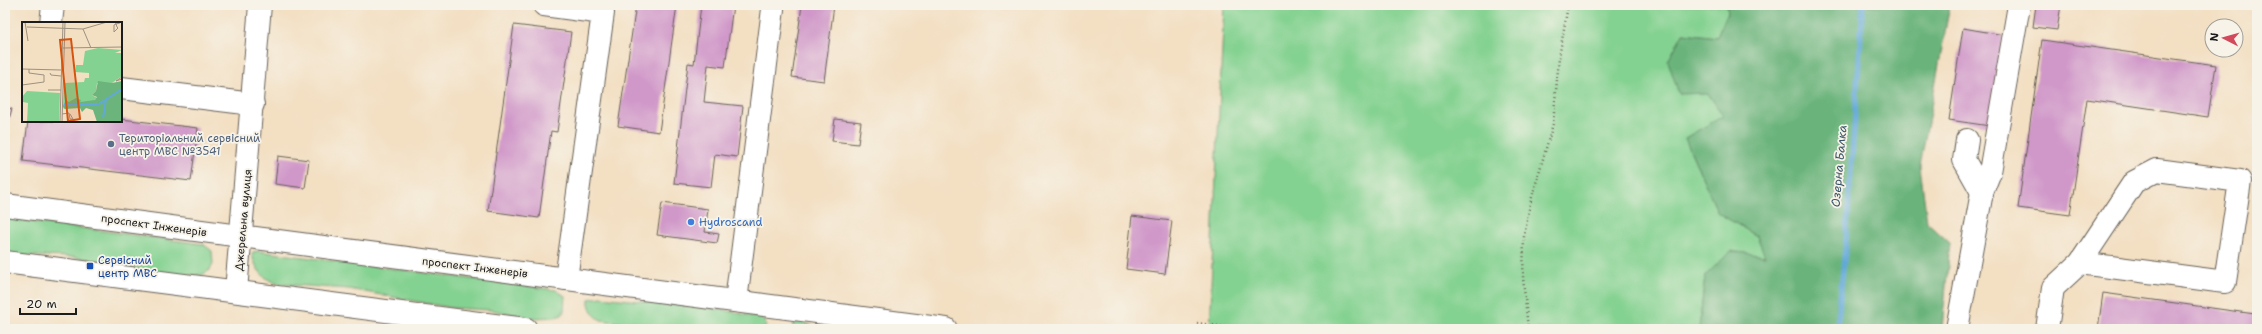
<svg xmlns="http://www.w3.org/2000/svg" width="2262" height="334" font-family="'Shantell Sans',sans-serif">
  <rect width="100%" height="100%" fill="#f7f3e8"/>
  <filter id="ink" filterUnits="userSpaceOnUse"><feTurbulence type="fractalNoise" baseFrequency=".025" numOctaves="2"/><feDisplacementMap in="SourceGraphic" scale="8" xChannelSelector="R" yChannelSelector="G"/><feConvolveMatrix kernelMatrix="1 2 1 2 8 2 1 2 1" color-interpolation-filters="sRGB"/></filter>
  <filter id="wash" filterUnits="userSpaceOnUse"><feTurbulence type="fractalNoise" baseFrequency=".012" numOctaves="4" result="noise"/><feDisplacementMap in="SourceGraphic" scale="16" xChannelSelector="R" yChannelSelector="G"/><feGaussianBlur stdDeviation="0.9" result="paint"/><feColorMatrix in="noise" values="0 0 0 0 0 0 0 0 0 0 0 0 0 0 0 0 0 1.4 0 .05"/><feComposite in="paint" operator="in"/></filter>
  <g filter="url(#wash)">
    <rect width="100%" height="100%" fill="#f3dfc2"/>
    <g fill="#84d291" stroke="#507756">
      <polygon points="1224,5 1727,5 1728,12 1717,37 1683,33 1708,93 1724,116 1685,138 1718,213 1757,236 1766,256 1705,276 1699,329 1209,329"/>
      <polygon points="5,218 203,244 212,251 213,264 210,270 202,275 173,275 150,269 127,267 105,261 72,257 5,255"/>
      <path d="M258 251 556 290 565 296 564 311 562 315 555 317 534 318 491 310 452 308 349 289 279 284C264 280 256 270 252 255L253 252Z"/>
      <path d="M601 297 724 310 761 318 765 321 766 326 764 329H665L601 320C594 316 588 308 589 299Z"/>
      <polygon points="799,321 823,329 792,329 793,324"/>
    </g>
    <polygon fill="#6bb47b" stroke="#44684c" points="1727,5 1950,5 1920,166 1927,222 1950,243 1942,329 1699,329 1705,276 1731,251 1765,256 1757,236 1718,213 1685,138 1723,116 1708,93 1679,94 1668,61 1683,33 1717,37 1728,12"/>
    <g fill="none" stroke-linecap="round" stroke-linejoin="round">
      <polyline stroke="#62a9d9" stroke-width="5.5" points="1837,329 1846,239 1863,5"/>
    </g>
    <g id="blocks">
      <g fill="#d098c9">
        <polygon points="636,5 677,5 659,132 618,126"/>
        <polygon points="701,5 733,5 725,67 708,65 704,102 743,106 737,157 715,154 711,187 674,183 688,63 694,64"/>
        <polygon points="802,5 834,5 824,81 792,77"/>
        <polygon points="2036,5 2061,5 2057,30 2033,27"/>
        <polygon points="514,25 571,32 557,132 551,131 539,218 488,211"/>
        <polygon points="1963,28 2004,35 1990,126 1949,120"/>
        <polygon points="2042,40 2216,65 2208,117 2087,99 2070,215 2018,208"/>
        <polygon points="5,107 12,109 6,129 5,128"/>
        <polygon points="121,119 198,128 191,181 23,161 28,121 121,121"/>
        <polygon points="835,119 861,122 858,144 832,141"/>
        <polygon points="278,156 309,160 305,188 275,184"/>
        <polygon points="662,203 708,209 705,232 719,234 717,243 657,235"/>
        <polygon points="1132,216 1172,221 1165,274 1126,269"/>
        <polygon points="2103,293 2255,314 2257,308 2257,329 2098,329"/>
      </g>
    </g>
  </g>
  <g filter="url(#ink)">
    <use href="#blocks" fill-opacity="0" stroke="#676056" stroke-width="1"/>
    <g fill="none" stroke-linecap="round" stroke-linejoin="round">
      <defs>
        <g id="minor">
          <polyline points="544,5 603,13 566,279"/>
          <polyline points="51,23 53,5"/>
          <polyline points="121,88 253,104"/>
          <polyline points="1967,140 1964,160 1982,192 1990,172 2019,5"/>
          <polyline points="5,205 946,329"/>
          <polyline points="5,262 526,329"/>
          <polyline points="236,291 260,5"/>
          <polyline points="736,301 773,9"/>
          <polyline points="1957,329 1982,192"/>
          <polyline points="2047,329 2053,288 2080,263 2134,182 2157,170 2240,181 2225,282 2080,263"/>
        </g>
      </defs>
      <use href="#minor" stroke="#676056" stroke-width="24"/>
      <g stroke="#676056" stroke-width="2.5" stroke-dasharray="1 3" stroke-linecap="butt">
        <polyline points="1197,323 1242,329"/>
        <polyline points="1528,329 1523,278 1524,237 1530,204 1553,124 1559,58 1568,5"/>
      </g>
      <use href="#minor" stroke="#fff" stroke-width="22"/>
    </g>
  </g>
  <circle fill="#5c6f8a" stroke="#f7f3e8" stroke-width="1.5" cx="111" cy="144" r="4"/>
  <circle fill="#3f7fe0" stroke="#f7f3e8" stroke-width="1.5" cx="691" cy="222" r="4"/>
  <rect fill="#1a4fb4" stroke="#f7f3e8" stroke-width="1.5" x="86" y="262" width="8" height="8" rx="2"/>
  <g text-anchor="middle" stroke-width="3.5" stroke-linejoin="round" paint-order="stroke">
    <g font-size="11" fill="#4e5e75" stroke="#f7f3e8" text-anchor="start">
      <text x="119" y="142">Територіальний сервісний<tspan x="119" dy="13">центр МВС №3541</tspan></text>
    </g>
    <g font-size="11" fill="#1c1c1c" stroke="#f7f3e8">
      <text transform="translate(243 220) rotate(-85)" y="4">Джерельна вулиця</text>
      <text transform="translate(154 225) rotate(8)" y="4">проспект Інженерів</text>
      <text transform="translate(475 267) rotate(7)" y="4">проспект Інженерів</text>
    </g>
    <g font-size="11" fill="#366cbe" stroke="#f7f3e8" text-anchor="start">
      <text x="699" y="226">Hydroscand</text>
    </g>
    <g font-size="11" fill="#164399" stroke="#f7f3e8" text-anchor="start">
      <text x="98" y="264">Сервісний<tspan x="98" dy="13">центр МВС</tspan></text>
    </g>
    <g font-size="12" font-style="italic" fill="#385468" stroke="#f7f3e8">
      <text transform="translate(1839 166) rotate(-85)" y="4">Озерна Балка</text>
    </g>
  </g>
  <g transform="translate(22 22)">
    <rect width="100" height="100" fill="#f3dfc2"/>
    <path d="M76 26 100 28 93 31H100V54L90 61H75L74 69 70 73 75 76 70 81H57L58 78H53L43 87 41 86 42 61 62 60 63 56H67V51L53 50 54 43H61L63 29ZM5 69 38 71 37 100H5L6 81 1 80 0 75Z" fill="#84d291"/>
    <path d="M76 59 90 61 100 59V100H75L71 88 64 86 60 90 58 86 43 87 41 84 44 78 47 80 54 76 59 78 58 80 73 78 75 75 70 73 74 69Z" fill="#6bb47b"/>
    <path fill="none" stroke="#62a9d9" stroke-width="2" d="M42 83 77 82 100 67M81 96 84 77"/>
    <path fill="none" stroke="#9d9180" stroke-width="1" d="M3 0 6 19M93 0 94 2 95 5 96 6 92 10V3L94 2 98 1V0M5 5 61 7 85 0M61 7 69 26M41 26 100 25M0 47 39 48M28 51 29 53 39 54M100 55 94 59 100 57M0 63 22 60V53L7 51V47M26 68H39M40 92 47 91 48 97H51L48 92M38 100 41 0M40 100 43 0"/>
    <path fill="#d4530e" fill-opacity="0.15" stroke="#d4530e" stroke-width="2" d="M49 17 58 97 46 99 38 18Z"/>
    <rect width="100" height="100" fill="none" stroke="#1c1c1c" stroke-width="2"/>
  </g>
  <rect width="2262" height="334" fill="none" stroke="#f7f3e8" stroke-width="20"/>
  <g transform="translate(2224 38) rotate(276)"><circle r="19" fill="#f7f3e8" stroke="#9f9d96"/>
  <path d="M0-3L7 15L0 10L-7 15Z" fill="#d1495b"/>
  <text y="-6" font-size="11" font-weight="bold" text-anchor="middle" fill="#1c1c1c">N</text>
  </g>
  <path d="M20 308v6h56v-6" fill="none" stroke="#1c1c1c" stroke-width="2"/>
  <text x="26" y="308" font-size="12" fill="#1c1c1c" stroke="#f7f3e8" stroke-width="3" paint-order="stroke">20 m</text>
</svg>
